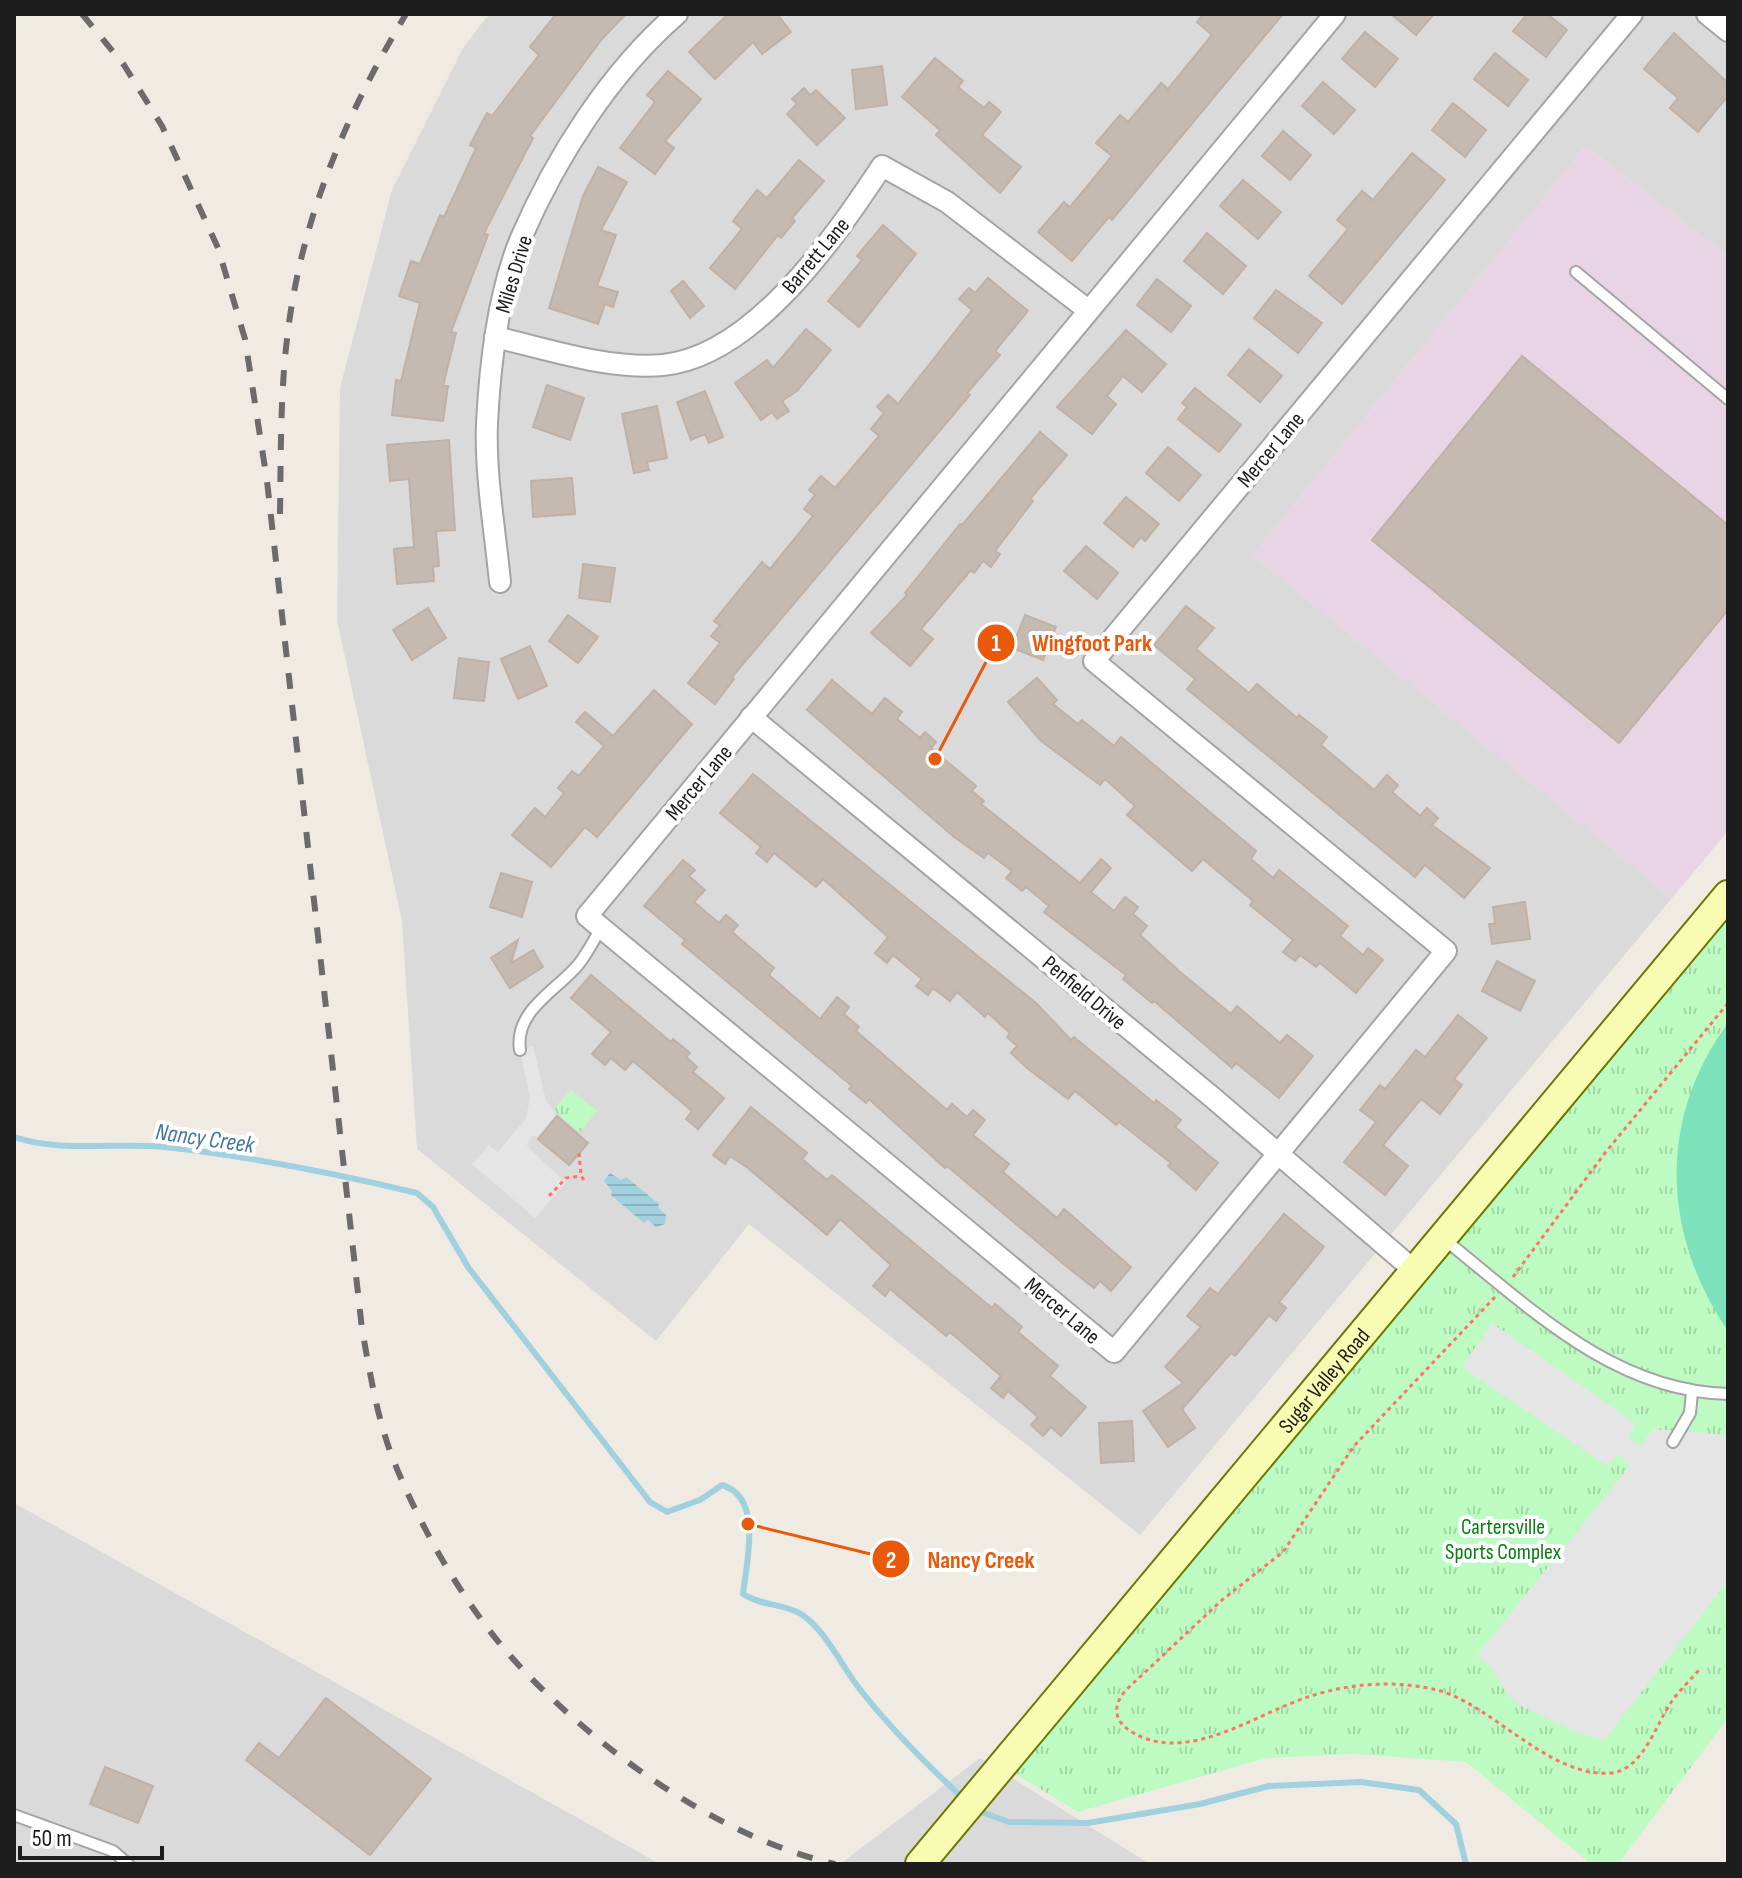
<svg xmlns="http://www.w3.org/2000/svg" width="1742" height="1878" font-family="'Sofia Sans Condensed',sans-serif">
  <defs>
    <pattern id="park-tufts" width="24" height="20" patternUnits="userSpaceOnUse" patternTransform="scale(2)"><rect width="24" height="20" fill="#bdfbc2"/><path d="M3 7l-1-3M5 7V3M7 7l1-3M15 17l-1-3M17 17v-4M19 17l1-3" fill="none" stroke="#a2d7a6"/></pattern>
    <pattern id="water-rules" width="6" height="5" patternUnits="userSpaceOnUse" patternTransform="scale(2)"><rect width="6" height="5" fill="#a1d0df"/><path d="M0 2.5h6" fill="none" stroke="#8ab2bf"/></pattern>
  </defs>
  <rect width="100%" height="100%" fill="#efebe2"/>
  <g fill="#dbdada">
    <polygon points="489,14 1728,14 1728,257 1586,146 1253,555 1672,898 1140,1535 749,1224 656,1341 417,1149 402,921 337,620 340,388 392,190 463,48"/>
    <polygon points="14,1503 660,1864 14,1864"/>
    <polygon points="980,1758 1150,1864 840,1864"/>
  </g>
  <polygon fill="#e8d4e4" points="1586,146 1728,257 1728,831 1672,898 1253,555"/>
  <g fill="url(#park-tufts)">
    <polygon points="1728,920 1728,1718 1618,1864 1591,1864 1466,1762 1355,1754 1266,1758 1078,1812 1014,1773"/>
    <polygon points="571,1090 597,1111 580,1132 553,1110"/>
  </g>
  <path fill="#7de2bb" d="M1728 1023V1331C1662 1235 1657 1119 1728 1023Z"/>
  <g fill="#e5e5e5">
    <polygon points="533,1046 546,1101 556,1115 537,1137 532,1135 527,1146 566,1183 535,1218 472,1164 489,1145 498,1152 526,1118 530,1098 520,1050"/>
    <polygon points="1492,1323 1635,1423 1629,1438 1635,1443 1642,1444 1653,1429 1728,1435 1728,1581 1604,1740 1576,1732 1519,1705 1507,1694 1491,1667 1477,1655 1629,1467 1620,1454 1606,1465 1462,1367"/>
  </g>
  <polygon fill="url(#water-rules)" points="610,1173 621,1180 626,1177 659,1204 658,1208 666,1215 665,1224 656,1227 648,1220 644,1223 611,1195 612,1191 604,1181"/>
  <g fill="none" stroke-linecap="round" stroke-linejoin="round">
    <g stroke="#a1d0df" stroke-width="6">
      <path d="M14 1137C62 1153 116 1142 165 1147 246 1156 338 1174 417 1193L433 1207 468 1267 650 1502 667 1512 700 1500 722 1485C763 1497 747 1560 743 1594 761 1606 783 1603 801 1614 827 1631 842 1668 862 1692 893 1731 928 1766 965 1800"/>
      <polyline points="976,1810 1009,1822 1088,1823 1200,1804 1269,1786 1361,1782 1419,1790 1456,1824 1466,1864"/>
    </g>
  </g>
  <g fill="#c4bab2" stroke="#c1b1a4" stroke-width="2">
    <polygon points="556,14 626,14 602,39 530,136 533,138 484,233 488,235 451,332 456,333 443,386 448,386 443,421 392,415 396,380 401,381 420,303 399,296 411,261 420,264 440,215 444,217 476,148 470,145 487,113 492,116 539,55 530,47"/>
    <polygon points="728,14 777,14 791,32 762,54 753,42 715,79 689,52"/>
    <polygon points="1203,14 1283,14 1112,220 1109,217 1072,261 1038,232 1064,202 1070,207 1112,156 1096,143 1120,115 1128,122 1161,83 1168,89 1212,35 1197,22"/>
    <polygon points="1391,14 1434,14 1416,35"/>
    <polygon points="1527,14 1547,14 1567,30 1546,57 1513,31"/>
    <polygon points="1365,32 1398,59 1375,87 1342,59"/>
    <polygon points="1674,33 1728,83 1728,96 1698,132 1670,108 1678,98 1644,69"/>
    <polygon points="1495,53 1528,80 1508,106 1474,79"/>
    <polygon points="935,58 963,81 958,87 984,108 989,102 1001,112 982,135 1021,167 1000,193 936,135 940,130 902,97"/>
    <polygon points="882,66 887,105 856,109 852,70"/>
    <polygon points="668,71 701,99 665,141 674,148 655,174 620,148 655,102 647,95"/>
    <polygon points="1323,82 1355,110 1334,134 1302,106"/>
    <polygon points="804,88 810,95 816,90 845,118 817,145 787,114 797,104 792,99"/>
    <polygon points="1453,103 1486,130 1465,157 1432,130"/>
    <polygon points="1283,131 1311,155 1290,180 1262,156"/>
    <polygon points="1412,153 1445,180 1342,304 1309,276 1348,229 1337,220 1362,191 1373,200"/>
    <polygon points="799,160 824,181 792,218 795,221 781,238 778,235 735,289 710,268 742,229 733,221 757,190 767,198"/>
    <polygon points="598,167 627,182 601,230 616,235 597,286 618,292 613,307 605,304 598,324 549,308 583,196"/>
    <polygon points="1243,180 1281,212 1258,239 1220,206"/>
    <polygon points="883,225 916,254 859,327 828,301 862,260 857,256"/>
    <polygon points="1207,233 1246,266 1223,294 1184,261"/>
    <polygon points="988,278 1028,311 995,351 1000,355 967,393 970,395 732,677 734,679 715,704 688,683 720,643 711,636 720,625 714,621 762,562 770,569 813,516 804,509 815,495 809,490 821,476 835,488 879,436 871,429 884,413 877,407 888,395 898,404 972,310 959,299 969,288 975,293"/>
    <polygon points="1157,279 1191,306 1171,332 1137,305"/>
    <polygon points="683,281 704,306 690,318 671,291"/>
    <polygon points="1276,290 1322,323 1298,353 1254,318"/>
    <polygon points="806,329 831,350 797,391 782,401 789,411 777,419 772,412 761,420 735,383 767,360 773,368"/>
    <polygon points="1126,330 1166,364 1142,392 1123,376 1107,396 1116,404 1092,434 1057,407"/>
    <polygon points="1249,349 1282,376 1260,402 1228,375"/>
    <polygon points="1522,356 1728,525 1728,610 1619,743 1372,540"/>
    <polygon points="547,385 584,398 570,440 533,427"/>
    <polygon points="1195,388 1241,425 1219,452 1178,419 1187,407 1182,403"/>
    <polygon points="705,391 723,437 709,443 705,434 691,440 677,402"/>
    <polygon points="657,406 667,458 647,462 649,470 634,473 622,414"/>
    <polygon points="1040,432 1067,455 1030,499 1033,501 995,551 1000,554 991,567 983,561 974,573 971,570 921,629 933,639 910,666 871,633 907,595 905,593 960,524 962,525"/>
    <polygon points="449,440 455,530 436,531 439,566 433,567 434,581 397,584 394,549 414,547 409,479 390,481 387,445"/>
    <polygon points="1168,447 1201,475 1179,501 1146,473"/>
    <polygon points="572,478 575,514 533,517 531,481"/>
    <polygon points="1126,497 1159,524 1145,541 1141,537 1133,547 1104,523"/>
    <polygon points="1086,546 1118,573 1097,599 1064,571"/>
    <polygon points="583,564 615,568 610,602 579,598"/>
    <polygon points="1186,606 1214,628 1196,649 1249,693 1257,684 1297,718 1299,715 1327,737 1321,745 1374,790 1387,775 1398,785 1392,792 1420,816 1427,808 1438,818 1432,825 1490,868 1464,898 1425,865 1415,877 1187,689 1195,679 1154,645"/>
    <polygon points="428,608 446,638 412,660 393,630"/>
    <polygon points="568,615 598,637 578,663 549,641"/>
    <polygon points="1025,615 1056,627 1043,660 1012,648"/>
    <polygon points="530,646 547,686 518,699 501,659"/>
    <polygon points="459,658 489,662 484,701 454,698"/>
    <polygon points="1037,678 1057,700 1053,704 1078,724 1082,720 1114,746 1121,737 1256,851 1251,859 1273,878 1279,870 1348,926 1340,936 1363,955 1368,948 1383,960 1356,993 1320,963 1316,967 1300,955 1295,961 1283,952 1293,940 1250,905 1253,901 1203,859 1192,871 1127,815 1135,806 1105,779 1100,785 1040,740 1008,702"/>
    <polygon points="832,680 872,714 885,698 902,712 897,719 920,738 925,732 936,742 931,748 976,786 972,791 984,801 981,804 1080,883 1101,859 1111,868 1091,892 1114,911 1125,897 1138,907 1133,914 1147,926 1140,935 1179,971 1231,1014 1237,1006 1280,1043 1287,1035 1313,1056 1279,1098 1236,1063 1232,1068 1154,1001 1152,1003 1123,979 1126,975 1044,912 1049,906 1026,887 1022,891 1006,878 1012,871 988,853 984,858 954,837 807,710"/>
    <polygon points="654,690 692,724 597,837 585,827 551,867 512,835 535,808 545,817 564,793 558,788 572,771 579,776 604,746 576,722 585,712 613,736"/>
    <polygon points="753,774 1036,1003 1071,1040 1074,1037 1154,1103 1156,1100 1181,1120 1175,1127 1218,1163 1196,1190 1168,1166 1171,1163 1119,1122 1116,1125 1075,1091 1068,1099 1027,1068 1011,1053 1017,1046 1007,1037 1010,1033 988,1013 985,1017 957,992 950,1001 933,988 928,995 916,986 922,979 893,955 887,963 875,953 888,937 823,879 816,887 774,853 767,862 756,853 761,847 720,813"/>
    <polygon points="683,860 695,870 689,876 705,890 694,902 719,923 726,915 738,925 732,932 774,968 769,975 820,1019 837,997 849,1007 844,1014 859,1027 856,1031 947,1110 952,1104 967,1117 973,1110 985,1120 973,1135 1009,1164 1003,1172 1057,1218 1064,1209 1131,1267 1111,1291 1100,1281 1094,1288 1066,1266 947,1166 945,1168 869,1099 866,1103 849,1089 852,1086 682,944 685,940 644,906"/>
    <polygon points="501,873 532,882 522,917 490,907"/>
    <polygon points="1525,902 1530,939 1492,944 1489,924 1495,924 1493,907"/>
    <polygon points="518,940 511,963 533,950 543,967 510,988 491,958"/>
    <polygon points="1497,961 1535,981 1520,1011 1482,991"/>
    <polygon points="591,975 671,1042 673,1039 690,1053 686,1057 697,1067 693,1072 724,1098 698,1129 686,1119 692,1111 633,1061 625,1070 611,1058 605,1065 592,1054 611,1032 571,998"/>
    <polygon points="1458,1015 1487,1038 1454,1079 1462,1085 1440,1114 1421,1099 1383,1145 1408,1166 1385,1195 1344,1162 1376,1122 1360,1110 1380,1085 1385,1089 1416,1050 1425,1057"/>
    <polygon points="751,1107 807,1153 802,1159 827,1180 832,1175 992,1308 995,1304 1022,1327 1018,1332 1058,1366 1050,1376 1086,1407 1061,1436 1051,1427 1043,1436 1031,1425 1038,1417 1008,1391 1003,1398 991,1388 1001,1376 950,1332 946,1336 890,1289 885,1296 873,1286 891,1265 840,1219 827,1235 748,1168 730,1156 725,1164 713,1155"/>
    <polygon points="557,1116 588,1143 569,1165 538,1139"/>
    <polygon points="1284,1214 1324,1247 1279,1302 1286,1308 1276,1321 1269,1315 1235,1356 1231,1353 1182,1409 1195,1428 1168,1447 1143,1411 1183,1383 1165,1367 1201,1327 1187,1316 1210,1288 1218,1294"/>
    <polygon points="1132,1421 1134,1461 1101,1463 1099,1423"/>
    <polygon points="326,1698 431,1779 370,1855 246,1760 259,1743 279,1758"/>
    <polygon points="105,1767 153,1786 138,1823 90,1804"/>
  </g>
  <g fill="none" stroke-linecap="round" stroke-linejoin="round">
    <defs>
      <g id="lane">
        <polyline points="1576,272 1728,399"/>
        <path d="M520 1050C514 1011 556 991 578 965 587 954 594 940 601 928"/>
        <path d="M1444 1239C1529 1307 1613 1391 1728 1394"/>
        <polyline points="1673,1442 1690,1413 1692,1392"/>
        <polyline points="14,1815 113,1851 128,1864"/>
      </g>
      <g id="street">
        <polyline points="1335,14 587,916 1114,1352 1446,951 1094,661 1632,14"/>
        <polyline points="1707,14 1728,31"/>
        <path d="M495 337C548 349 608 370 663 365 754 356 835 237 882 166L947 202 1088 310"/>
        <path d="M500 582C495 530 485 475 487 423 490 364 498 293 521 238 556 157 610 72 677 14"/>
        <polyline points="751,717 1212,1097 1415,1271"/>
      </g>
      <g id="secondary">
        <path id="s1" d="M920 1864 1728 895"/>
      </g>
    </defs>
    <use href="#lane" stroke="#a4a4a4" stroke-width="14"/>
    <use href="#street" stroke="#a4a4a4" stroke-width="24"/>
    <use href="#secondary" stroke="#6b7800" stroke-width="32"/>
    <g stroke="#ff7463" stroke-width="3" stroke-dasharray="4 4" stroke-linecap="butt">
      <polyline points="579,1153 581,1176 586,1183"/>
      <polyline points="549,1196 566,1178 581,1176"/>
      <polyline points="1513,1277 1605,1153 1728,1003"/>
      <path d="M1495 1297 1354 1446 1283 1552 1222 1600 1126 1690C1107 1712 1119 1728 1144 1738 1199 1758 1259 1712 1311 1696 1351 1683 1396 1680 1437 1690 1492 1704 1549 1778 1611 1773 1643 1770 1656 1724 1672 1701 1680 1690 1690 1680 1700 1669"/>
    </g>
    <use href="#lane" stroke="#fff" stroke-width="10"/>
    <use href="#street" stroke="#fff" stroke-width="20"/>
    <use href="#secondary" stroke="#f8fcb3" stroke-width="28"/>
    <g stroke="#6b6b6b" stroke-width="6" stroke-dasharray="16 16" stroke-linecap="butt">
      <path d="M82 14 124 65 162 126 218 248 245 339 267 481 362 1329C370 1373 377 1418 393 1459 423 1534 471 1617 528 1675 608 1757 722 1838 835 1864"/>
      <path d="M280 514C281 453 280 392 288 331 302 217 347 112 406 14"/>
    </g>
  </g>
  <g text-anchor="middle" stroke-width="8" stroke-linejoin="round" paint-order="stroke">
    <g font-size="22" fill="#1d1d1d" stroke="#fff">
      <text transform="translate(815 255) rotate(-50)" y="8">Barrett Lane</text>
      <text transform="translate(513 274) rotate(-73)" y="8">Miles Drive</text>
      <text transform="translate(1270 449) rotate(-50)" y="8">Mercer Lane</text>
      <text transform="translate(698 782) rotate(-50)" y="8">Mercer Lane</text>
      <text transform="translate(1085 992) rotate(40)" y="8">Penfield Drive</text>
      <text transform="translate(1063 1310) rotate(40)" y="8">Mercer Lane</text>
      <text dy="8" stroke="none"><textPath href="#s1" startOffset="630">Sugar Valley Road</textPath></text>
    </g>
    <g font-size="22" fill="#077f11" stroke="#fff">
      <text x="1503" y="1534">Cartersville<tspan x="1503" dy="25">Sports Complex</tspan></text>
    </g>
    <g font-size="24" font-style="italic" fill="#4376a8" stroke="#fff">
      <text transform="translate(205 1138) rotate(8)" y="8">Nancy Creek</text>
    </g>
  </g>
  <path fill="none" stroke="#e8590c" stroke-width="3" d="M935 759L996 643M748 1524L891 1559"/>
  <g fill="#e8590c" stroke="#fff" stroke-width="3">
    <circle cx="935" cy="759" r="8"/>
    <circle cx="748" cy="1524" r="8"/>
    <circle cx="996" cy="643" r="20"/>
    <circle cx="891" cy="1559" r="20"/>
  </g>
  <g font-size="24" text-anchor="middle" font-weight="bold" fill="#fff">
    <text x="996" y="651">1</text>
    <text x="891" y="1568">2</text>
  </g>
  <g font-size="24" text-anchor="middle" font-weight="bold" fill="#e8590c" stroke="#fff" stroke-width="8" stroke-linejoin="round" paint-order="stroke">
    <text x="1092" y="651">Wingfoot Park</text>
    <text x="981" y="1568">Nancy Creek</text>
  </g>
  <rect width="1742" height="1878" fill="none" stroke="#1d1d1d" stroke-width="32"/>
  <path d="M20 1846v12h142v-12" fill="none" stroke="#1d1d1d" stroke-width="4"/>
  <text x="32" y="1846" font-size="24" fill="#1d1d1d" stroke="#ffffff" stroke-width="6" paint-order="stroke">50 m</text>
</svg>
